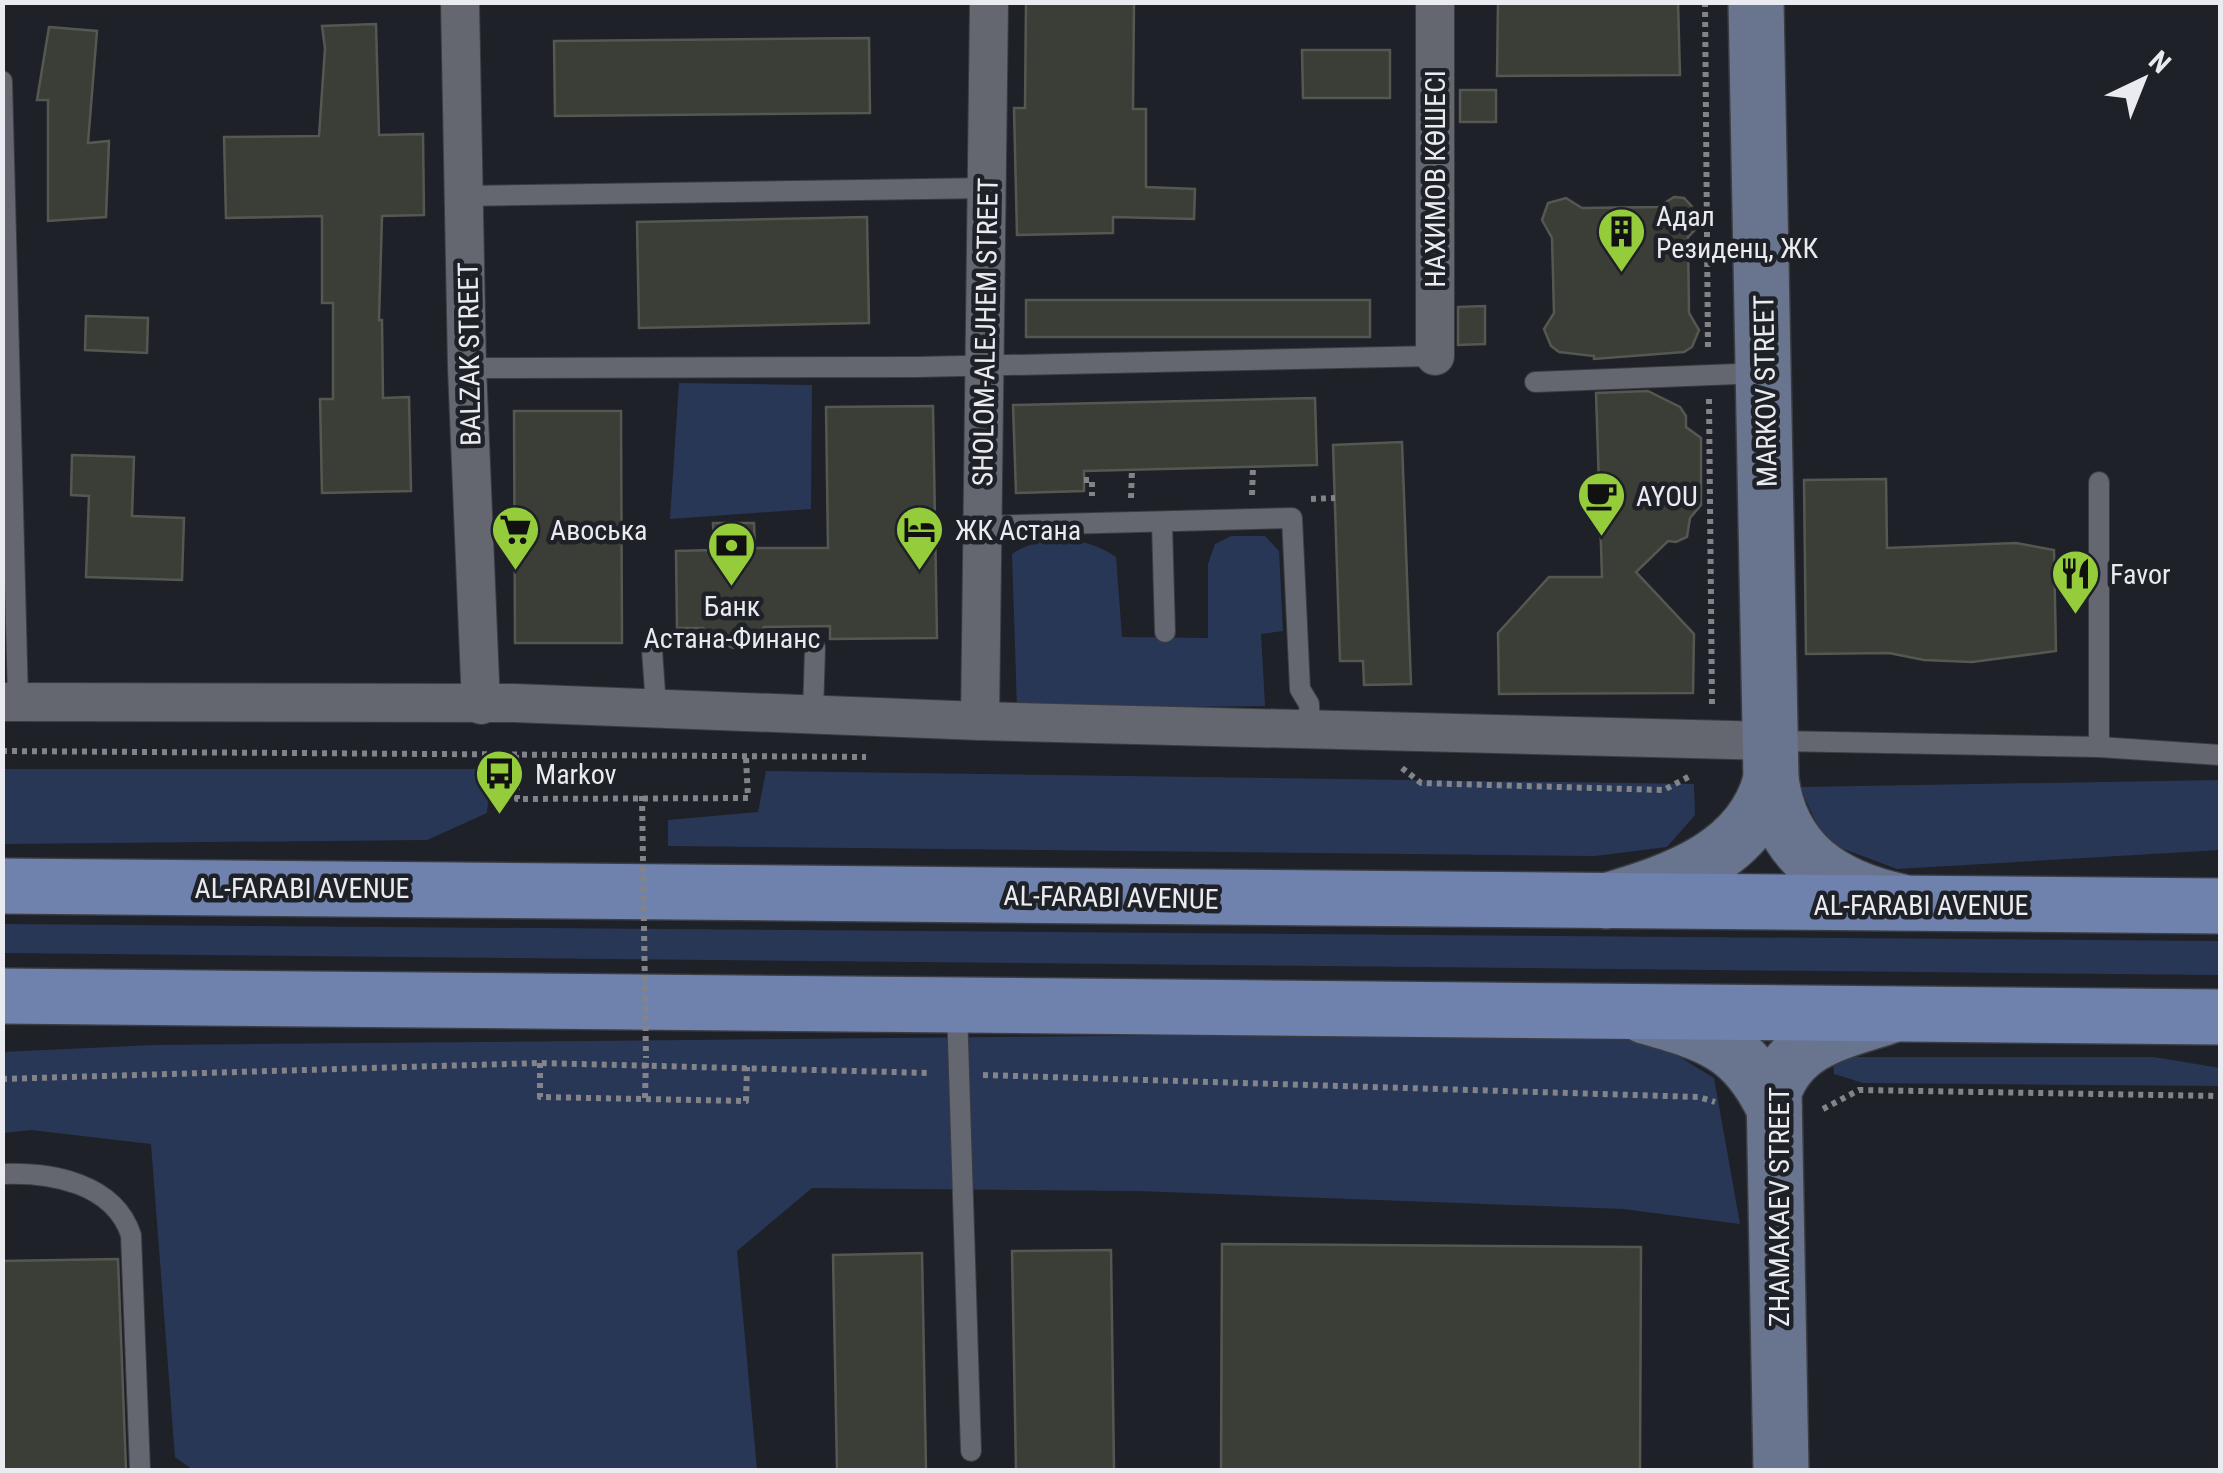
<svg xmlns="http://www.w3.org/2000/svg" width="2223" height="1473" font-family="'Roboto Condensed',sans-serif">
  <rect width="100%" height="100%" fill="#1e2127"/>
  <g fill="#293756">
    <polygon points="679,383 812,385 811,509 670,519"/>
    <path d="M1231 536H1265L1279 551 1283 631 1261 634 1265 706 1017 709 1012 554C1043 533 1087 536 1116 557L1122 637 1208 638V564L1215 544Z"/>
    <polygon points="2,769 491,769 487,813 427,840 3,844"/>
    <polygon points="766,771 1694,784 1695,815 1667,847 1595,856 668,846 668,820 758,812"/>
    <polygon points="2220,780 2220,850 1897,869 1825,842 1800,787"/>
    <polygon points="3,924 2220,941 2220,975 3,953"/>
    <polygon points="1637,1031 1714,1078 1740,1224 1623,1209 1138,1191 812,1188 737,1251 757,1470 193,1470 175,1457 151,1144 31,1130 3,1133 2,1052 154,1045"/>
    <polygon points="1833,1057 2154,1057 2220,1068 2220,1086 1863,1083 1834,1074"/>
  </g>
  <g fill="#3b3e37" stroke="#555851" stroke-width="2.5">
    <polygon points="1026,2 1134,2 1133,109 1146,109 1146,187 1195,189 1194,219 1113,217 1113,233 1017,235 1014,108 1025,108"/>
    <polygon points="1498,2 1678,2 1680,75 1497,76"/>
    <polygon points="376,24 379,135 423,134 424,215 382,216 379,320 382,320 383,398 409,397 411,491 322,493 320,399 333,399 333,303 322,303 322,216 226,218 224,137 319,136 325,48 322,26"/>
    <polygon points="49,27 97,31 88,143 109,141 106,217 48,221 48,100 37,100"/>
    <polygon points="869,38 870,113 555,116 554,41"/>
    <polygon points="1302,50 1390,50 1390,98 1303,98"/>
    <rect x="1460" y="90" width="36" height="32"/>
    <polygon points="1674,197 1684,198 1697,212 1695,230 1688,237 1689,313 1699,330 1692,347 1684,352 1594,359 1594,356 1559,352 1551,346 1544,329 1554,313 1552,238 1542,220 1548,203 1566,198 1582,208 1658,207"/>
    <polygon points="867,217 869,323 639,328 637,222"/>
    <rect x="1026" y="300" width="344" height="37"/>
    <polygon points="1485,306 1485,344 1458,345 1458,307"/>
    <polygon points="86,316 148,318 147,353 85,350"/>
    <polygon points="1648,391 1680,407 1686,416 1686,427 1701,438 1701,505 1690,518 1687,537 1676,542 1668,541 1636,572 1694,634 1693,693 1499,694 1498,633 1549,577 1602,577 1596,393"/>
    <polygon points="1315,398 1317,465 1084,471 1084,491 1016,493 1013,405"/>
    <polygon points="933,406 937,638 830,639 830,626 764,627 754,642 733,648 714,641 703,628 677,628 676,551 714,550 713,523 754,523 755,548 828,548 826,407"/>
    <polygon points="514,411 621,411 622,643 515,643"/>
    <polygon points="1402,442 1411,684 1364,685 1363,661 1340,661 1333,445"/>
    <polygon points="72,455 134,457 132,516 184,518 182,580 86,577 89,496 71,495"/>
    <polygon points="1886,479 1887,548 2016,543 2054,550 2056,651 1972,662 1924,660 1889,653 1806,654 1804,480"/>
    <polygon points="1222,1244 1641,1247 1640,1470 1221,1470"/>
    <polygon points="1111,1250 1114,1470 1016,1470 1012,1251"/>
    <polygon points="922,1253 926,1470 837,1470 833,1255"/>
    <polygon points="118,1259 126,1470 2,1470 2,1261"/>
  </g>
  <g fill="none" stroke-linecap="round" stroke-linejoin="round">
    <defs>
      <g id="lane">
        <polyline points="2,81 18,701"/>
        <polyline points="466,196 989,188"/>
        <polyline points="467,368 916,367 1435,356"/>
        <polyline points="1535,382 1762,373"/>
        <polyline points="2099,482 2099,747"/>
        <polyline points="1162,523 1165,632"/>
        <polyline points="982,526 1292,518 1300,689 1309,704 1310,728"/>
        <polyline points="652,650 656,706"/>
        <polyline points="813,713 815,648"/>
        <polyline points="1773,741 2099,747 2220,755"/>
        <polyline points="957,1009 971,1451"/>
        <path d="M2 1174C51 1172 114 1183 131 1235L140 1470"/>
      </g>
      <g id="street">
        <polyline points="460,2 467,368 481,705"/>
        <polyline points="1435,2 1435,356"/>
        <polyline points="2,702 514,703 980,721 1771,741"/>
        <polyline points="980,721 989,2"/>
      </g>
      <g id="secondary">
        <path d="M1756 2 1771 779C1781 854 1832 887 1902 902"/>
        <path d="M1606 901C1674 881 1752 855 1771 779"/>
        <path d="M1644 1016C1710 1035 1742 1043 1774 1108"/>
        <path d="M1781 1470 1774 1092C1792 1039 1843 1032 1892 1015"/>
      </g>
      <g id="primary">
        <path d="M2 886C742 887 1481 905 2220 906"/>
        <polyline points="2,996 2220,1017"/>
      </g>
    </defs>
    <use href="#lane" stroke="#3a3c41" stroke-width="22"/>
    <use href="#street" stroke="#3a3c41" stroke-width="40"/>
    <use href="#secondary" stroke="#3a3c41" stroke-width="58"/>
    <use href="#primary" stroke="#3a3c41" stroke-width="58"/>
    <g stroke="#82848a" stroke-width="6" stroke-dasharray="5 5" stroke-linecap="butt">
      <polyline points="1705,2 1708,351"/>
      <polyline points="1709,399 1712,706"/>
      <polyline points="1084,480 1092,480 1092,496"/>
      <polyline points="1252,495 1253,467"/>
      <polyline points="1131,498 1132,469"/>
      <polyline points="1311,499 1335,498"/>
      <polyline points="2,751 866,757"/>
      <polyline points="516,755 517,799 748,798 746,758"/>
      <polyline points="1402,768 1421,783 1664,790 1690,776"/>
      <polyline points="540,1063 540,1097 746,1101 747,1067"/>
      <polyline points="983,1075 1699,1097 1715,1102"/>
      <polyline points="2,1079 540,1063 931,1073"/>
      <polyline points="645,1098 646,1058"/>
      <polyline points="1823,1109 1859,1090 2220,1096"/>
    </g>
    <use href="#lane" stroke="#64676f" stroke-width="20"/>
    <use href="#street" stroke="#64676f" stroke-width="38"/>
    <use href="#secondary" stroke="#69748e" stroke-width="55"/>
    <use href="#primary" stroke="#6f82ae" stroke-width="55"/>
    <polyline stroke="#82848a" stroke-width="6" stroke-dasharray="5 5" stroke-linecap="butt" points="642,796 646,1058"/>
  </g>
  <defs>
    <symbol id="building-pin" viewBox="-11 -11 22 30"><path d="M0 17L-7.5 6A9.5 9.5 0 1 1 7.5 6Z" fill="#95cc3b" stroke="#1e2127"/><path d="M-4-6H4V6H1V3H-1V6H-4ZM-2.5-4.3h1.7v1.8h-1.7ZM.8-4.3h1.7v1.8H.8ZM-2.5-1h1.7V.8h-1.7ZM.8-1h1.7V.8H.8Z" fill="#111"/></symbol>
    <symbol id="cafe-pin" viewBox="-11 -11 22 30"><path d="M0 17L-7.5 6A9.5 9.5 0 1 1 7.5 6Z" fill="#95cc3b" stroke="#1e2127"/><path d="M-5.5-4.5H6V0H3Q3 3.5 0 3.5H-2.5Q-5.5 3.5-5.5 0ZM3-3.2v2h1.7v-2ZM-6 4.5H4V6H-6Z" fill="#111"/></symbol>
    <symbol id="supermarket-pin" viewBox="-11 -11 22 30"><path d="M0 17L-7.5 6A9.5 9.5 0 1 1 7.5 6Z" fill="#95cc3b" stroke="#1e2127"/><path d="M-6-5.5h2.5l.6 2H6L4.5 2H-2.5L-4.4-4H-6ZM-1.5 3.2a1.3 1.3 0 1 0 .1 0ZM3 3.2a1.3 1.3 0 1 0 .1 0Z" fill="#111"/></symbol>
    <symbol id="hotel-pin" viewBox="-11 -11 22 30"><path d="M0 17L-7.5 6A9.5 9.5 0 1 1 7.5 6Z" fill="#95cc3b" stroke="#1e2127"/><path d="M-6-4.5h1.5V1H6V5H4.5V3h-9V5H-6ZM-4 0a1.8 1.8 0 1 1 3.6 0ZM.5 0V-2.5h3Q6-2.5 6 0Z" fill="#111"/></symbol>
    <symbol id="bank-pin" viewBox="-11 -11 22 30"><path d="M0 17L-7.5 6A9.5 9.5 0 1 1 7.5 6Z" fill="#95cc3b" stroke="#1e2127"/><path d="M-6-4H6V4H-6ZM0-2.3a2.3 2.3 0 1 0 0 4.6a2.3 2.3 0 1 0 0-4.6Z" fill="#111"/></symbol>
    <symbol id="restaurant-pin" viewBox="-11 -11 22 30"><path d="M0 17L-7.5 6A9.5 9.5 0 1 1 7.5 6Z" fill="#95cc3b" stroke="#1e2127"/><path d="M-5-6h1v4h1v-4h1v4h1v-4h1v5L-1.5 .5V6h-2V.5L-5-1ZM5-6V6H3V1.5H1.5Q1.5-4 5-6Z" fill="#111"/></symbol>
    <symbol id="bus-pin" viewBox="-11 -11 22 30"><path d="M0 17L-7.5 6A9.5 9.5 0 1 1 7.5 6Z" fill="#95cc3b" stroke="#1e2127"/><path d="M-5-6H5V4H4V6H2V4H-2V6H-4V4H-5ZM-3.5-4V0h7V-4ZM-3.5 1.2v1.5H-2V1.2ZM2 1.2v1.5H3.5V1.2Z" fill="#111"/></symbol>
  </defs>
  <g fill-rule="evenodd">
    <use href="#building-pin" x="1594" y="204" width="55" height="75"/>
    <use href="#cafe-pin" x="1574" y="468" width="55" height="75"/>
    <use href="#supermarket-pin" x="488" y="502" width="55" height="75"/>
    <use href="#hotel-pin" x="892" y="502" width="55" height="75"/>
    <use href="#bank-pin" x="704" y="518" width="55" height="75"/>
    <use href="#restaurant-pin" x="2048" y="546" width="55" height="75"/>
    <use href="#bus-pin" x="472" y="746" width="55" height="75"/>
  </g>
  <g text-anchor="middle" stroke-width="9" stroke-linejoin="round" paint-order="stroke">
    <g font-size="28" fill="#e9ebf0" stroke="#1e2127">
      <text transform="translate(1435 179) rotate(-90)" y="10">НАХИМОВ КӨШЕСІ</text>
      <text transform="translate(985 332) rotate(-89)" y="10">SHOLOM-ALEJHEM STREET</text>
      <text transform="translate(469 354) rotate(-91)" y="10">BALZAK STREET</text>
      <text transform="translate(1765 391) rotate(-91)" y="10">MARKOV STREET</text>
      <text x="302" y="898">AL-FARABI AVENUE</text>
      <text transform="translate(1111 897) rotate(1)" y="10">AL-FARABI AVENUE</text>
      <text x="1921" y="915">AL-FARABI AVENUE</text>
      <text transform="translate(1779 1207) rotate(-90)" y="10">ZHAMAKAEV STREET</text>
    </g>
    <g font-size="28" fill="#e9ebf0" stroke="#1e2127" text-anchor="start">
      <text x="1656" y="226">Адал<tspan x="1656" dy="32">Резиденц, ЖК</tspan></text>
      <text x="1636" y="506">AYOU</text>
      <text x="550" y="540">Авоська</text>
      <text x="955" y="540">ЖК Астана</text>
      <text x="2110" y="584">Favor</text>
      <text x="732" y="616" text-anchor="middle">Банк<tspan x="732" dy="32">Астана-Финанс</tspan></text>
      <text x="535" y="784">Markov</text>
    </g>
  </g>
  <rect width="2223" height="1473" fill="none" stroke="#e9ebf0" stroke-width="10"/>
  <g transform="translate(2143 80) rotate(43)" stroke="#1e2127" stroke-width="8" paint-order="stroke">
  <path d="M0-8L18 38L0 25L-18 38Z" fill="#e9ebf0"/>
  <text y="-15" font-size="28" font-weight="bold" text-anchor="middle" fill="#e9ebf0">N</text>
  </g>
</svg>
